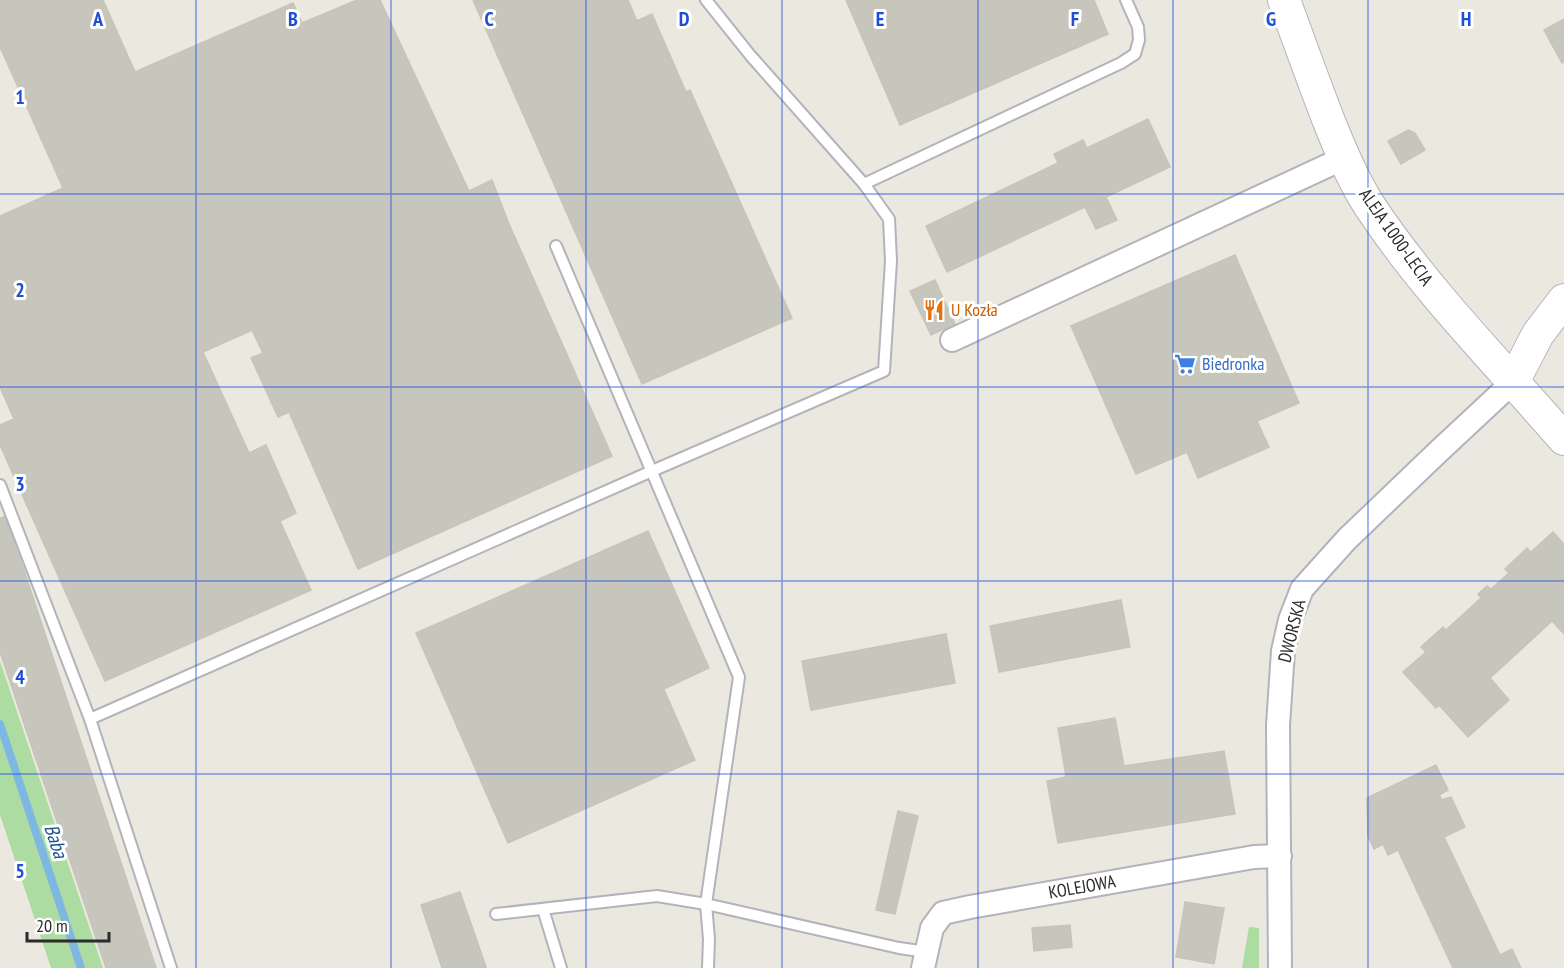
<svg xmlns="http://www.w3.org/2000/svg" width="1564" height="968" font-family="'PT Sans Narrow',sans-serif">
  <rect width="100%" height="100%" fill="#ebe8df"/>
  <g fill="#acdca2">
    <polygon points="0,661 103,968 51,968 0,815"/>
    <polygon points="1249,927 1259,928 1259,968 1242,968"/>
  </g>
  <g fill="none" stroke-linecap="round" stroke-linejoin="round">
    <polyline stroke="#7eb7e2" stroke-width="8" points="0,724 81,968"/>
  </g>
  <g fill="#c7c6bd" stroke="#c7c4b9" stroke-width="1.5">
    <polygon points="0,0 103,0 135,72 293,3 302,23 357,0 380,0 469,191 492,180 509,224 612,456 358,569 289,412 278,417 251,358 263,353 252,330 203,352 249,453 266,445 296,513 280,521 311,590 105,681 0,445 0,425 14,419 0,387 0,216 63,188 0,47"/>
    <polygon points="473,0 628,0 637,21 652,14 686,92 690,90 792,318 642,384"/>
    <polygon points="846,0 1094,0 1108,34 900,125"/>
    <polygon points="1564,19 1564,61 1562,63 1544,30"/>
    <polygon points="1148,119 1170,167 947,272 926,226 1058,163 1054,154 1083,140 1087,148"/>
    <polygon points="1408,130 1415,133 1425,150 1401,164 1388,141"/>
    <polygon points="1106,197 1117,220 1096,229 1085,207"/>
    <polygon points="1235,255 1299,403 1257,421 1269,447 1198,478 1187,452 1136,474 1071,326"/>
    <polygon points="935,280 955,324 931,335 910,291"/>
    <polygon points="6,516 156,968 106,968 0,652 0,518"/>
    <polygon points="648,531 709,668 664,689 603,551"/>
    <polygon points="1553,532 1564,544 1564,634 1552,621 1490,678 1509,700 1468,737 1439,705 1436,708 1403,672 1426,652 1421,647 1443,627 1446,630 1481,598 1478,594 1487,586 1491,589 1509,573 1505,569 1527,548 1531,552"/>
    <polygon points="603,551 695,760 508,843 416,633"/>
    <polygon points="1121,600 1130,647 999,672 990,626"/>
    <polygon points="946,634 955,683 811,710 802,661"/>
    <polygon points="1115,718 1124,766 1224,751 1235,814 1058,843 1047,781 1066,777 1058,728"/>
    <polygon points="1436,765 1448,790 1439,795 1442,800 1451,797 1465,827 1444,837 1500,955 1512,949 1521,968 1453,968 1398,850 1388,855 1383,844 1374,849 1368,836 1367,798"/>
    <polygon points="898,811 918,816 895,914 876,910"/>
    <polygon points="460,892 486,967 483,968 442,968 421,905"/>
    <polygon points="1185,902 1224,908 1214,964 1176,957"/>
    <polygon points="1070,925 1072,947 1034,951 1032,928"/>
  </g>
  <g fill="none" stroke-linecap="round" stroke-linejoin="round">
    <defs>
      <g id="lane">
        <polyline points="706,0 750,55 864,184 1121,63 1135,54 1139,40 1138,27 1126,0"/>
        <polyline points="556,246 739,677 706,904 709,939 708,968"/>
        <polyline points="0,485 90,719"/>
        <polyline points="543,909 561,968"/>
        <polyline points="496,914 657,896 706,904 899,948 927,952"/>
        <polyline points="171,968 90,719 652,471 884,371 891,261 889,219 864,184"/>
      </g>
      <g id="street">
        <polyline points="952,340 1344,158"/>
        <polyline points="923,968 932,928 943,913 970,907 1254,857 1280,856"/>
        <polyline points="1280,968 1278,725 1283,651 1290,620 1302,589 1347,539 1439,451 1513,382"/>
      </g>
      <g id="secondary">
        <path d="M1284 0C1299 41 1314 83 1330 124 1341 151 1353 180 1369 205 1425 290 1498 363 1564 439"/>
        <polyline points="1513,382 1538,334 1564,300"/>
      </g>
    </defs>
    <use href="#lane" stroke="#b2b3bd" stroke-width="14"/>
    <use href="#street" stroke="#b2b3bd" stroke-width="26"/>
    <use href="#secondary" stroke="#b2b3bd" stroke-width="34"/>
    <use href="#lane" stroke="#fff" stroke-width="10"/>
    <use href="#street" stroke="#fff" stroke-width="22"/>
    <use href="#secondary" stroke="#fff" stroke-width="32"/>
  </g>
  <path fill="none" stroke="#1d4ed8" stroke-width="1.5" stroke-opacity="0.55" d="M196 0V968M391 0V968M586 0V968M782 0V968M978 0V968M1173 0V968M1368 0V968M0 194H1564M0 387H1564M0 581H1564M0 774H1564"/>
  <defs>
    <symbol id="restaurant-bare" viewBox="-9 -9 18 18"><path d="M-5-6h1v4h1v-4h1v4h1v-4h1v5L-1.5 .5V6h-2V.5L-5-1ZM5-6V6H3V1.5H1.5Q1.5-4 5-6Z" fill="#e8710a" stroke="#fff" stroke-width="2.5" paint-order="stroke"/></symbol>
    <symbol id="supermarket-bare" viewBox="-9 -9 18 18"><path d="M-6-5.5h2.5l.6 2H6L4.5 2H-2.5L-4.4-4H-6ZM-1.5 3.2a1.3 1.3 0 1 0 .1 0ZM3 3.2a1.3 1.3 0 1 0 .1 0Z" fill="#3f7fe0" stroke="#fff" stroke-width="2.5" paint-order="stroke"/></symbol>
  </defs>
  <g fill-rule="evenodd">
    <use href="#restaurant-bare" x="919" y="295" width="30" height="30"/>
    <use href="#supermarket-bare" x="1170" y="349" width="30" height="30"/>
  </g>
  <g text-anchor="middle" stroke-width="6" stroke-linejoin="round" paint-order="stroke">
    <g font-size="18" fill="#2b2b2b" stroke="#fff">
      <text transform="translate(1396 237) rotate(55)" y="6">ALEJA 1000-LECIA</text>
      <text transform="translate(1292 631) rotate(-76)" y="6">DWORSKA</text>
      <text transform="translate(1082 887) rotate(-10)" y="6">KOLEJOWA</text>
    </g>
    <g font-size="18" fill="#c56008" stroke="#fff" text-anchor="start">
      <text x="951" y="316">U Kozła</text>
    </g>
    <g font-size="18" fill="#366cbe" stroke="#fff" text-anchor="start">
      <text x="1202" y="370">Biedronka</text>
    </g>
    <g font-size="20" font-style="italic" fill="#1c558e" stroke="#fff">
      <text transform="translate(56 841) rotate(72)" y="7">Baba</text>
    </g>
  </g>
  <g font-size="20" text-anchor="middle" font-weight="bold" fill="#1d4ed8" stroke="#fff" stroke-width="6" stroke-linejoin="round" paint-order="stroke">
    <text x="98" y="26">A</text>
    <text x="293" y="26">B</text>
    <text x="489" y="26">C</text>
    <text x="684" y="26">D</text>
    <text x="880" y="26">E</text>
    <text x="1075" y="26">F</text>
    <text x="1271" y="26">G</text>
    <text x="1466" y="26">H</text>
    <text x="20" y="104">1</text>
    <text x="20" y="297">2</text>
    <text x="20" y="491">3</text>
    <text x="20" y="684">4</text>
    <text x="20" y="878">5</text>
  </g>
  <path d="M27 932v9h82v-9" fill="none" stroke="#2b2b2b" stroke-width="3"/>
  <text x="36" y="932" font-size="18" fill="#2b2b2b" stroke="#ffffff" stroke-width="4.5" paint-order="stroke">20 m</text>
</svg>
